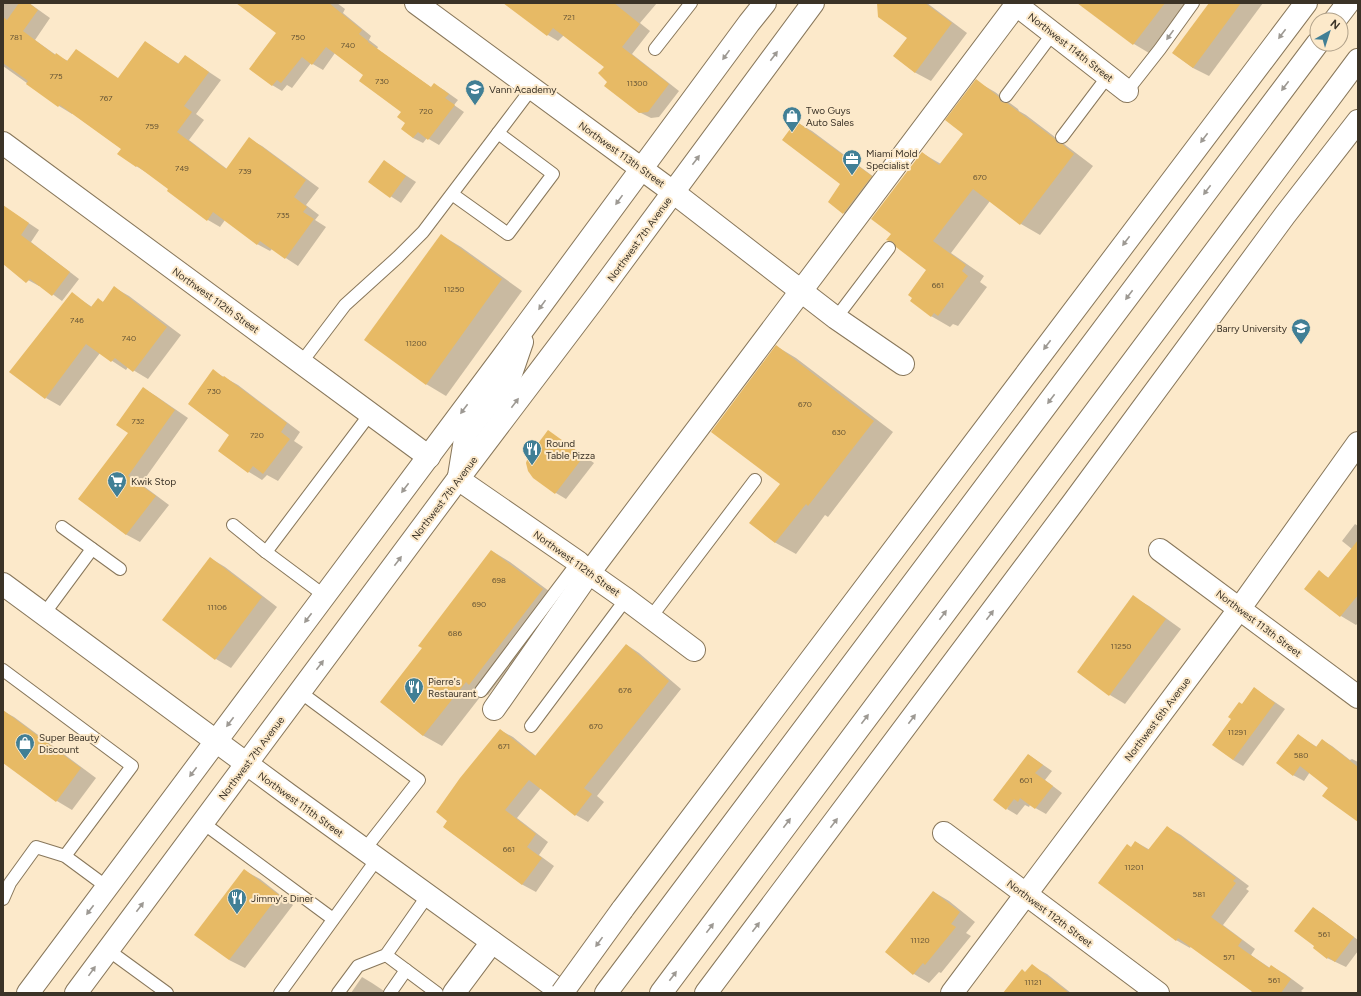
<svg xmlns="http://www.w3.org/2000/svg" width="1361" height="996" font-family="Figtree,sans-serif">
  <rect width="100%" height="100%" fill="#fce9ca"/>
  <g fill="#0003">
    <polygon points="3,3 29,3 50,18 35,40 56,55 68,61 119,79 145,42 179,64 185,56 221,80 196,114 204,120 189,140 227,169 249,139 262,146 319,188 306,205 319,215 315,220 326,227 298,266 272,249 270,251 257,244 225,220 220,227 208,220 170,189 149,174 136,166 122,149 72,113 72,114 59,106 3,66"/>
    <polygon points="237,3 337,3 345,9 343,13 371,36 369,40 378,47 377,49 432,88 434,84 444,90 458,100 454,105 464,112 439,145 427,138 423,143 413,138 403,111 364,75 335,53 323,70 311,63 292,88 287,85 282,91 272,85 278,33"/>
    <polygon points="504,3 657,3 640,23 650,31 632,54 679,91 659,117 651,118 639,112 609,81 605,67 564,35 558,41 548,35"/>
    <polygon points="878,3 927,3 967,33 931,81 916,73 894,56 908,37"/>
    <polygon points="1078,3 1194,3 1154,56 1134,44"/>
    <polygon points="1210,3 1263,3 1209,76 1193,68 1173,53"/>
    <polygon points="976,81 995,92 1018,109 1019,111 1026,115 1093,166 1040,235 1021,224 990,201 951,253 984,276 980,282 987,287 958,326 953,324 950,327 931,316 928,270 896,244 888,240 893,234 922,153 941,164 964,133"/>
    <polygon points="796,122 812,131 886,186 859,222 844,213 841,184"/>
    <polygon points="384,161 416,182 401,203 369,182"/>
    <polygon points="3,206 39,230 31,242 79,279 62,301 40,285 39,286 28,280 3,262"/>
    <polygon points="441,235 461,247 522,291 446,396 426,384"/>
    <polygon points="115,288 129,296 181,335 148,379 128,367 126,370 100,353 60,406 46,398 72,294 92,307 103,302"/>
    <polygon points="776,346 796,358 893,432 828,517 825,515 796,554 776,543 751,523 781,484"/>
    <polygon points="213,371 238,385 300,432 294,441 303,447 278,481 267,475 262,480 249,472 219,451 231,435"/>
    <polygon points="143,388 156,396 188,418 141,484 169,505 140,542 127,535 79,499 130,433"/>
    <polygon points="548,431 594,463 566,499 556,493"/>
    <polygon points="1355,524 1358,526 1358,623 1356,625 1341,616 1306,588 1319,572 1329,578 1352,549 1342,541"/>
    <polygon points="492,551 510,562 561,600 488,695 484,692 442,746 424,736 381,702 423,648"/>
    <polygon points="210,558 225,567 277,607 231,668 216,659 164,619"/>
    <polygon points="1133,597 1149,606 1181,629 1125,704 1110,695 1078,672"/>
    <polygon points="627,645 639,653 681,689 597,796 604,802 588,822 576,815 541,788 517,818 548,842 539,855 554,866 536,892 523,885 444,827 500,730 513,737 536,756"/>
    <polygon points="1254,688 1285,709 1243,766 1233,760 1242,705"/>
    <polygon points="3,711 14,717 96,778 72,810 57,801 3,762"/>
    <polygon points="1298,735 1317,747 1322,740 1332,746 1350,760 1352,759 1358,762 1358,821 1330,788 1310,772 1304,781 1293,775"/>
    <polygon points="1029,755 1052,771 1045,780 1062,793 1046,814 1030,805 1029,807 1025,805 1017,815 1007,809"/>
    <polygon points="1167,827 1181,835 1249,886 1246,889 1249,891 1223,925 1255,949 1251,955 1270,968 1271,966 1285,974 1304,988 1301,991 1304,993 1253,993 1251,991 1251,990 1191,946 1190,948 1176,940 1131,848 1136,842 1150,850"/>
    <polygon points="245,871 260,879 293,905 245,968 229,960"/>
    <polygon points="934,892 949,901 975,922 966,933 971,936 941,973 939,972 929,983 914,974 886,952"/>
    <polygon points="1313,908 1323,914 1358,940 1358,951 1346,967 1327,958 1315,946"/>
    <polygon points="1032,966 1047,974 1071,993 1005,993"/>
    <polygon points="362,977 372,983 387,993 351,993"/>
  </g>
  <g fill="#e7ba65">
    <polygon points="19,3 29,3 38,10 23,31 55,55 56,53 67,61 76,49 118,78 145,41 178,64 185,55 209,72 184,106 192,112 177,132 226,169 249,137 306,180 294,197 307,207 303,212 314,219 285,259 260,241 257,245 213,212 207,221 167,191 168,189 137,166 136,167 117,154 121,149 60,105 58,107 26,84 28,81 3,63 3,17 7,20"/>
    <polygon points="236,3 329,3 362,30 359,34 368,41 368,42 431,87 434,83 449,94 445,98 455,105 428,140 418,132 413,138 401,129 405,123 397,117 401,112 359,81 363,75 326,47 312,65 302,57 281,83 277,80 272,86 249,69 276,33"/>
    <polygon points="503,3 614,3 640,24 622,47 669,84 648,112 639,113 604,86 607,82 598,73 604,67 553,28 547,36"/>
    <polygon points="877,3 925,3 952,23 915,73 893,56 907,38 878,17"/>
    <polygon points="1077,3 1165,3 1133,45"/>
    <polygon points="1209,3 1241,3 1193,68 1172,53"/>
    <polygon points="976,79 999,97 1001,102 1007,103 1055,139 1057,143 1062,144 1074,154 1020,225 973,189 933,241 966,265 962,271 968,276 938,316 934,313 931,317 910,301 912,298 908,295 926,270 896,247 893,242 886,240 891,234 871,219 922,152 939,165 963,134 945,120"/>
    <polygon points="796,121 872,176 843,214 828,202 840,184 782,140"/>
    <polygon points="384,160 406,176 390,198 368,182"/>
    <polygon points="3,205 29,223 21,235 70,272 52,296 30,279 26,283 3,264"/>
    <polygon points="441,234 502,279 426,385 364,340"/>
    <polygon points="114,286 167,327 133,372 115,358 111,362 86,344 45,399 9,372 72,292 91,307 98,298 103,302"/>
    <polygon points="776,345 874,421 808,506 806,504 775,543 749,523 780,484 711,432"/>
    <polygon points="213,369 223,377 224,376 287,423 281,432 290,439 263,474 253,466 248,473 218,451 229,435 188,404"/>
    <polygon points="143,387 175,410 128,476 156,496 126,535 78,499 128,433 116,425"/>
    <polygon points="548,430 584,456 555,494 533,478 528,471 526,463 528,457"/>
    <polygon points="1358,540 1358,595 1340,617 1304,589 1319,570 1328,578"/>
    <polygon points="491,550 543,589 469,685 466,682 423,736 380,702 422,648 418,646"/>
    <polygon points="210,557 262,597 215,660 162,620"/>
    <polygon points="1133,595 1166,619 1109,696 1077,672"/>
    <polygon points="626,644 669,681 584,788 592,794 575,816 529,780 505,810 536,834 527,847 542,858 522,885 443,827 447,821 436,812 460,778 500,729 535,756"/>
    <polygon points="1254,687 1275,703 1233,760 1212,745 1231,719 1228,717 1239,702 1242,704"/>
    <polygon points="3,710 81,768 56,802 3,763"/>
    <polygon points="1298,734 1316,747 1322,739 1358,767 1358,822 1322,796 1328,788 1300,766 1293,776 1276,763"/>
    <polygon points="1028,754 1043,765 1035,773 1053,786 1035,809 1020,798 1018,802 1014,799 1006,810 993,800"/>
    <polygon points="1167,826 1236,878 1233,881 1236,883 1211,917 1242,940 1238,946 1269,968 1271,965 1291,979 1281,993 1254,993 1178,938 1176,941 1098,883 1127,844 1131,847 1135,841 1148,850"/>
    <polygon points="244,869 279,895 229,960 194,935"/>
    <polygon points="933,891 960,912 951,924 956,927 925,965 923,963 913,975 885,952"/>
    <polygon points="1313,907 1354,937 1335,962 1328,957 1327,959 1313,948 1314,946 1294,931"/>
    <polygon points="1032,964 1069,993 1003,993 1022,969 1025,972"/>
  </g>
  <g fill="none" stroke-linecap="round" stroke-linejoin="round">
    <defs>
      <g id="service">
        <polyline points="655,49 691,3"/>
        <polyline points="1127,91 1160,49 1193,3"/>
        <polyline points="1006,96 1053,33"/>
        <polyline points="498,133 532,88"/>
        <polyline points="1062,137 1108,76"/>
        <polyline points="836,318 889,248"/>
        <polyline points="301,363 345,305 398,257 423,232 498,133 553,174 508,234 452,194"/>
        <polyline points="233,525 266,552 325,596"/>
        <polyline points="62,527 120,569"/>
        <polyline points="266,552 370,414"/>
        <polyline points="44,614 92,549"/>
        <polyline points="651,617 755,480"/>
        <polyline points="3,670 132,766 65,856"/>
        <polyline points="481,691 578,562"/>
        <polyline points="300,692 419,780 365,849"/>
        <polyline points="531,726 626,599"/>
        <polyline points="203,823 333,919"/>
        <polyline points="3,899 10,883 36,847 65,856 107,887"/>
        <polyline points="108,950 167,993"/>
        <polyline points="386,955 437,993"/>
        <polyline points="280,993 377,859"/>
        <polyline points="338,993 358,966 386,955 428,895"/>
        <polyline points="390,993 406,970"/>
      </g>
      <g id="minor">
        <polyline points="416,3 673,192 836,318 903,364"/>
        <polyline points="1014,3 1127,91"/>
        <polyline points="3,143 429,457"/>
        <polyline points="458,479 578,562 589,573 626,599 694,650"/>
        <polyline points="1160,550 1358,697"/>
        <polyline points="494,709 589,573 1016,5"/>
        <polyline points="944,833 1158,993"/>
        <polyline points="454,993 492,942"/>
        <polyline points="952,993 1240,608 1358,443"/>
      </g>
      <polyline id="tertiary" points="3,584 289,795 563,993"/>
      <g id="primary">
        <polyline points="459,476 466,433 511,374 522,342"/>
        <polyline points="28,993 502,358 749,23 765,3"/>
        <polyline points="76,993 458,479 595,298 813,3"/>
      </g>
      <g id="motorway">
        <polyline points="1335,20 1348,3"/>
        <polyline points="622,910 1306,3"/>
        <polyline points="606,993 1317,44"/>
        <polyline points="661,993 1358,60"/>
        <polyline points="706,993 1072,504 1285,215 1358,121"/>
      </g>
    </defs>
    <use href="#service" stroke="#88775b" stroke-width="14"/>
    <use href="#minor" stroke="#88775b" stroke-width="24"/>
    <use href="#tertiary" stroke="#88775b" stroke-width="24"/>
    <use href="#primary" stroke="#88775b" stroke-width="24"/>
    <use href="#motorway" stroke="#88775b" stroke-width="24"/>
    <use href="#service" stroke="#fff" stroke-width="12"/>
    <use href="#minor" stroke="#fff" stroke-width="22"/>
    <use href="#tertiary" stroke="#fff" stroke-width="22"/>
    <use href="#primary" stroke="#fff" stroke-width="22"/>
    <use href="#motorway" stroke="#fff" stroke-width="22"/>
    <defs>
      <polyline id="motorway-bridge" points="562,993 622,910"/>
    </defs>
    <use href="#motorway-bridge" stroke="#88775b" stroke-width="24" stroke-linecap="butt"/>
    <use href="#motorway-bridge" stroke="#fff" stroke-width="22"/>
  </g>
  <defs><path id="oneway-solid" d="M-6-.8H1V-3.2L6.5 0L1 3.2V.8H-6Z"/></defs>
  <g fill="#9d9993">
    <use href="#oneway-solid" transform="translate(1282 34) rotate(127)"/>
    <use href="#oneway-solid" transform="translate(1170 35) rotate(126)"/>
    <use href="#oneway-solid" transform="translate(726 55) rotate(126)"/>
    <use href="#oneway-solid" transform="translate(774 56) rotate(-53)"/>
    <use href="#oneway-solid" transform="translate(1285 86) rotate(127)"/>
    <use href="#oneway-solid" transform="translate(1204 138) rotate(127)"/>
    <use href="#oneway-solid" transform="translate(696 160) rotate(-53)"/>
    <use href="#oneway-solid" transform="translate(1207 190) rotate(127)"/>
    <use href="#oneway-solid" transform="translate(619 200) rotate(126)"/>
    <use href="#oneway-solid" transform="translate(1126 241) rotate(127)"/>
    <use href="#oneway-solid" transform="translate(1129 295) rotate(127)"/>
    <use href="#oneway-solid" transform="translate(542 305) rotate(126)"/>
    <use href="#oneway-solid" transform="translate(1047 345) rotate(127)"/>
    <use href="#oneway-solid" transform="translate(1051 399) rotate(127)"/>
    <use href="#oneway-solid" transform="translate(515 403) rotate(-53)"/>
    <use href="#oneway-solid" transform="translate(464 409) rotate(127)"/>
    <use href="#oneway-solid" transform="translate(405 488) rotate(127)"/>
    <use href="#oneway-solid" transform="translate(398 561) rotate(-53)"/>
    <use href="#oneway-solid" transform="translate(943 615) rotate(-53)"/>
    <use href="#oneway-solid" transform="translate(990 615) rotate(-53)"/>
    <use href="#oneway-solid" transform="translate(308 618) rotate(127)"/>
    <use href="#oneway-solid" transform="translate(320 665) rotate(-53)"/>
    <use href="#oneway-solid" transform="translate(865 719) rotate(-53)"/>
    <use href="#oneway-solid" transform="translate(912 719) rotate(-53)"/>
    <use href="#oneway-solid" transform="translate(230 722) rotate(127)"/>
    <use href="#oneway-solid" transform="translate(193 772) rotate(127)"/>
    <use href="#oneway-solid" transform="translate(787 823) rotate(-53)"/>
    <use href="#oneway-solid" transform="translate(834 823) rotate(-53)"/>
    <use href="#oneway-solid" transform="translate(140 907) rotate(-53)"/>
    <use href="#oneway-solid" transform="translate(90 910) rotate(127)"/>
    <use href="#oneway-solid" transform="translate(756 927) rotate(-53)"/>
    <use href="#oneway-solid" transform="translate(710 928) rotate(-53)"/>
    <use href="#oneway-solid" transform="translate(599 942) rotate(126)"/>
    <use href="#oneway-solid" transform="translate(92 971) rotate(-54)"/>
    <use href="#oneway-solid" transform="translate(673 976) rotate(-53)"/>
  </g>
  <defs>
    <symbol id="school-pin" viewBox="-11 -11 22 30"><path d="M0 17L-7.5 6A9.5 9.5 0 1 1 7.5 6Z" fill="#417f95" stroke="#fce9ca"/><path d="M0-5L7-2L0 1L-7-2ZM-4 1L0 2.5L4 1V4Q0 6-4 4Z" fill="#fff"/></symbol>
    <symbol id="shop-pin" viewBox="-11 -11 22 30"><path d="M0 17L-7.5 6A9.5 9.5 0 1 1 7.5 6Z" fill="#417f95" stroke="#fce9ca"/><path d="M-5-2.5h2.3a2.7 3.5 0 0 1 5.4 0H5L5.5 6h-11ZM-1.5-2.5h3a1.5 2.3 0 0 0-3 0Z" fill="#fff"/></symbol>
    <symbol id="office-pin" viewBox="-11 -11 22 30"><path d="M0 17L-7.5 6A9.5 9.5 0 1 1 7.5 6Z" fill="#417f95" stroke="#fce9ca"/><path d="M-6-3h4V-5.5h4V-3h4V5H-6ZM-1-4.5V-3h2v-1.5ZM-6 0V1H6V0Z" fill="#fff"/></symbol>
    <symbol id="university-pin" viewBox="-11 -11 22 30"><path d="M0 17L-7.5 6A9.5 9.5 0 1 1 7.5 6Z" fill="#417f95" stroke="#fce9ca"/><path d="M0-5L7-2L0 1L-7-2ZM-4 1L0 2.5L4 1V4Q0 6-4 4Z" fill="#fff"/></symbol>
    <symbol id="restaurant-pin" viewBox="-11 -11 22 30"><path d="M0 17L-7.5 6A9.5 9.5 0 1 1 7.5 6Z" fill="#417f95" stroke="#fce9ca"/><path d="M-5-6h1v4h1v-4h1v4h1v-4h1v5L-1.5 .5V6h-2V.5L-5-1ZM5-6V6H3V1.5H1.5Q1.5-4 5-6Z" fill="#fff"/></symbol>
    <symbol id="supermarket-pin" viewBox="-11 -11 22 30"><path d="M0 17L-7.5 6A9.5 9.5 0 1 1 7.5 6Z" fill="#417f95" stroke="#fce9ca"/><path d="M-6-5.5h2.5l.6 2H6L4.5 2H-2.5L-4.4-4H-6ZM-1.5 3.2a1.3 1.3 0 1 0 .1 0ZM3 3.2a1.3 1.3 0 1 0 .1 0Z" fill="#fff"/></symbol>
  </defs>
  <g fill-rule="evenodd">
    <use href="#school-pin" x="464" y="78" width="22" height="30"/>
    <use href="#shop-pin" x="781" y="105" width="22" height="30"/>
    <use href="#office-pin" x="841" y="148" width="22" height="30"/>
    <use href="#university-pin" x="1290" y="317" width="22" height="30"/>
    <use href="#restaurant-pin" x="521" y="438" width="22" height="30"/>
    <use href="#supermarket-pin" x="106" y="470" width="22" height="30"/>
    <use href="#restaurant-pin" x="403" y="676" width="22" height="30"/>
    <use href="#shop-pin" x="14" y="732" width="22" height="30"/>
    <use href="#restaurant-pin" x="226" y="887" width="22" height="30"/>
  </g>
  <g text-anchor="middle" stroke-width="4" stroke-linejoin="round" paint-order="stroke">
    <g font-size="8" fill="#665536">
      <text x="569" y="20">721</text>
      <text x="16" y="40">781</text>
      <text x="298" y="40">750</text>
      <text x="348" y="48">740</text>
      <text x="56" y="79">775</text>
      <text x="382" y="84">730</text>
      <text x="637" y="86">11300</text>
      <text x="106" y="101">767</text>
      <text x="426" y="114">720</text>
      <text x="152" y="129">759</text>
      <text x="182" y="171">749</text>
      <text x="245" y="174">739</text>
      <text x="980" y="180">670</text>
      <text x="283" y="218">735</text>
      <text x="938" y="288">661</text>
      <text x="454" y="292">11250</text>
      <text x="77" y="323">746</text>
      <text x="129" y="341">740</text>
      <text x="416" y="346">11200</text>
      <text x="214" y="394">730</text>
      <text x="805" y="407">670</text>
      <text x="138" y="424">732</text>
      <text x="839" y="435">630</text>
      <text x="257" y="438">720</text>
      <text x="499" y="583">698</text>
      <text x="479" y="607">690</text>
      <text x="217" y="610">11106</text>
      <text x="455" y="636">686</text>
      <text x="1121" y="649">11250</text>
      <text x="625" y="693">676</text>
      <text x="596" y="729">670</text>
      <text x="1237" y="735">11291</text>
      <text x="504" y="749">671</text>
      <text x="1301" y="758">580</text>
      <text x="1026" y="783">601</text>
      <text x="509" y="852">661</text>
      <text x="1134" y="870">11201</text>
      <text x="1199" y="897">581</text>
      <text x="1324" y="937">561</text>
      <text x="920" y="943">11120</text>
      <text x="1229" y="960">571</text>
      <text x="1274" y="983">561</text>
      <text x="1033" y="985">11121</text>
    </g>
    <g font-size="10" fill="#3b3327" stroke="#fce9ca">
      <text transform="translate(1071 47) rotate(38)" y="4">Northwest 114th Street</text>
      <text transform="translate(622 154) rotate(36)" y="4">Northwest 113th Street</text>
      <text transform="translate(639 239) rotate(-54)" y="4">Northwest 7th Avenue</text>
      <text transform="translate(216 300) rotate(36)" y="4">Northwest 112th Street</text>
      <text transform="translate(444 498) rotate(-53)" y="4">Northwest 7th Avenue</text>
      <text transform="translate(577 563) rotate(36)" y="4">Northwest 112th Street</text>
      <text transform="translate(1259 623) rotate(37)" y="4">Northwest 113th Street</text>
      <text transform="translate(1157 719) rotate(-53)" y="4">Northwest 6th Avenue</text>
      <text transform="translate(251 758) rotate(-53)" y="4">Northwest 7th Avenue</text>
      <text transform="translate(301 804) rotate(36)" y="4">Northwest 111th Street</text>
      <text transform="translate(1050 913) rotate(37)" y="4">Northwest 112th Street</text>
    </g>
    <g font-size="10" fill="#3b3327" stroke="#fce9ca" text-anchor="start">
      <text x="489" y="93">Vann Academy</text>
      <text x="806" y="114">Two Guys<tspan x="806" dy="12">Auto Sales</tspan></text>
      <text x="866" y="157">Miami Mold<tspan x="866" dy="12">Specialist</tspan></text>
      <text x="1287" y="332" text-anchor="end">Barry University</text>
      <text x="546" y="447">Round<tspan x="546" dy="12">Table Pizza</tspan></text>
      <text x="131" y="485">Kwik Stop</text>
      <text x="428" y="685">Pierre's<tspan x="428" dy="12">Restaurant</tspan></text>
      <text x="39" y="741">Super Beauty<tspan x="39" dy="12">Discount</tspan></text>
      <text x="251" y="902">Jimmy's Diner</text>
    </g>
  </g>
  <rect width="1361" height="996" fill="none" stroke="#3b3327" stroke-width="8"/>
  <g transform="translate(1329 32) rotate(39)"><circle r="19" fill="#fce9ca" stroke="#afa089"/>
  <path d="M0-3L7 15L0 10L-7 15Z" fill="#417f95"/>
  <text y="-6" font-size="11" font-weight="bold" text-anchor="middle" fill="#3b3327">N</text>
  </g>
</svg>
